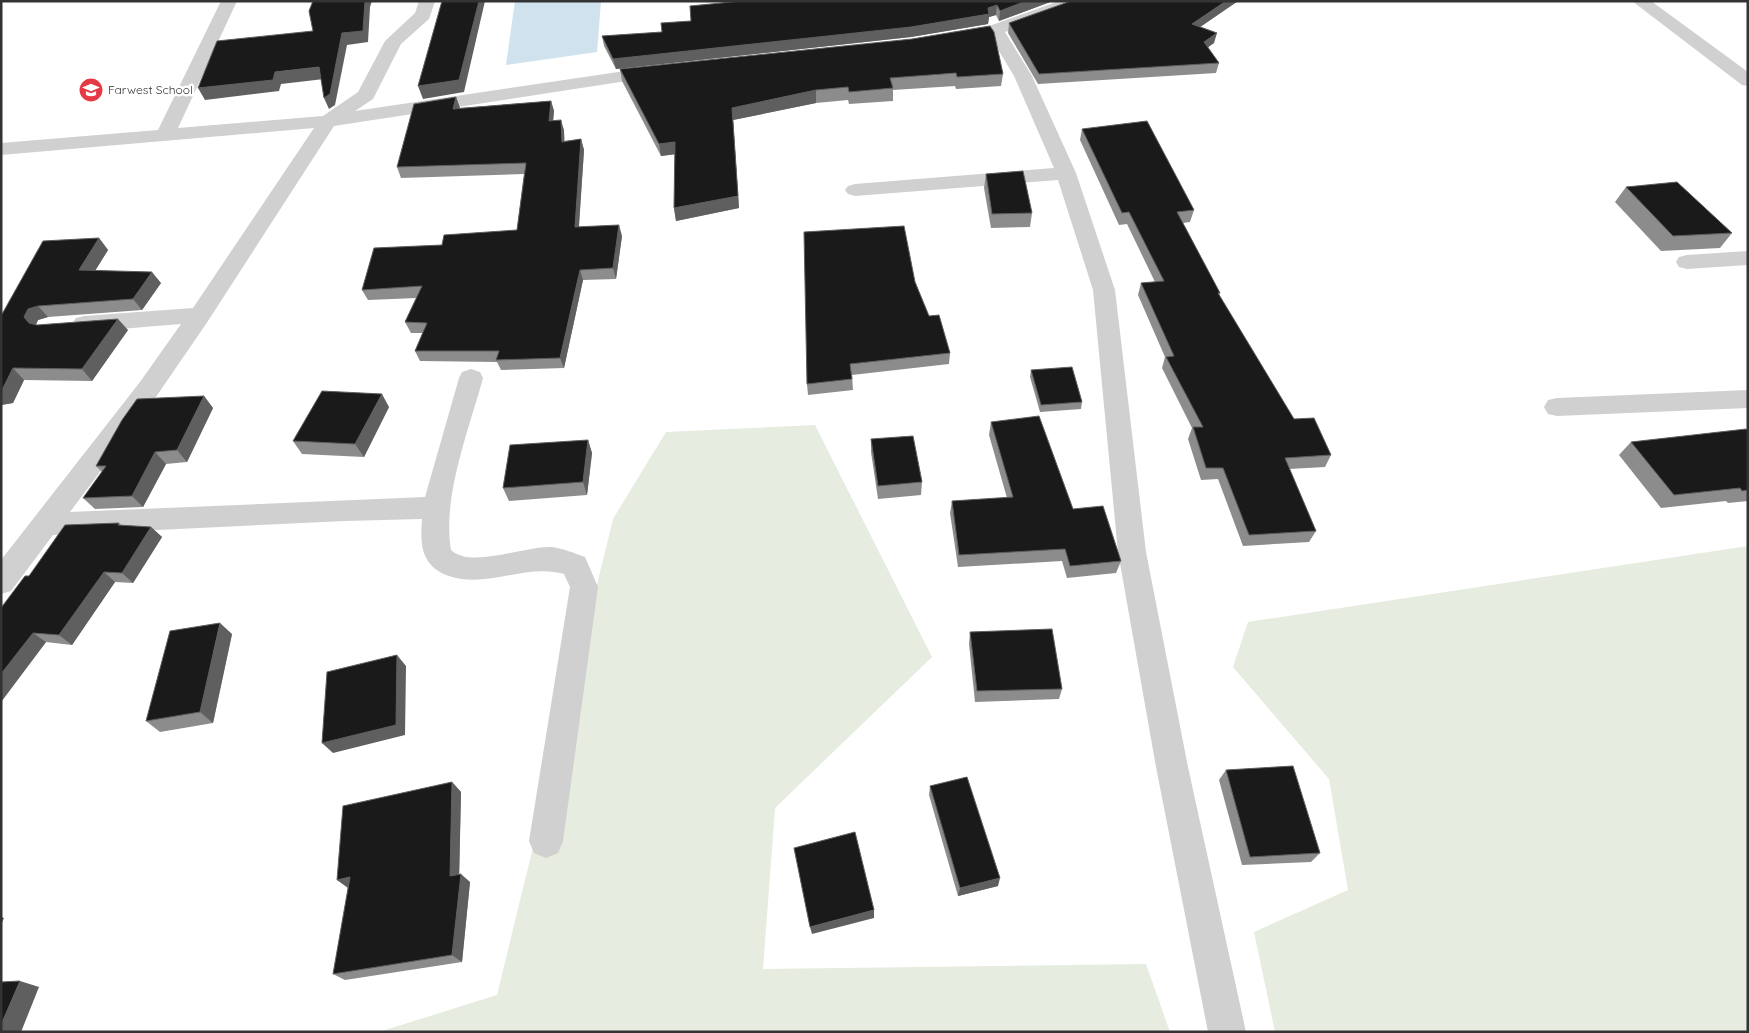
<svg xmlns="http://www.w3.org/2000/svg" width="1749" height="1033" font-family="Quicksand,sans-serif">
  <rect width="100%" height="100%" fill="#fff"/>
  <g fill="#e6ecdf">
    <polygon points="815,425 932,657 775,808 763,969 1146,964 1170,1032 379,1032 497,995 613,519 666,432"/>
    <polygon points="1748,546 1748,1032 1275,1032 1254,932 1348,890 1329,779 1233,667 1248,622"/>
  </g>
  <polygon fill="#cfe2ee" points="515,1 601,1 597,52 506,65"/>
  <g fill="none" stroke-linecap="round" stroke-linejoin="round">
    <g fill="#d0d0d0" fill-rule="evenodd">
      <path d="M221 1H237L178 128 323 116 358 92 385 41 415 13 419 1H435L429 19 401 44 373 99 355 111 659 66 665 67 668 71 665 75 659 76 334 126 208 321 158 394 70 512 425 497 459 378 462 372 471 369 480 372 483 378C469 430 442 496 451 550 471 569 524 546 551 547 562 548 574 553 585 557L598 587 563 841 558 853 546 858 534 853 529 841 570 587 564 574C526 563 487 589 449 576 421 566 420 545 422 519L345 521 53 535 11 591 1 594V560L140 382 181 324 84 332 76 330 72 324 76 318 84 316 193 308 314 128 1 155V143L158 130Z"/>
      <polygon points="1059,1 1083,1 1081,5 1005,32 1032,76 1076,173 1115,290 1146,552 1188,767 1246,1032 1208,1032 1156,767 1118,552 1093,290 1058,180 855,196 848,194 845,190 848,186 855,184 1054,168 1014,76 990,36 957,41 951,40 948,36 951,32 992,25"/>
      <polygon points="1748,251 1748,265 1687,269 1679,267 1676,262 1679,257 1687,255"/>
      <polygon points="1748,390 1748,408 1557,416 1548,414 1544,407 1548,400 1557,398"/>
    </g>
    <polygon fill="#d0d0d0" fill-rule="evenodd" points="1632,1 1651,1 1748,72 1748,86 1742,85"/>
  </g>
  <g fill="#8c8c8c">
    <polygon points="742,1 1053,1 999,21 996,15 989,17 988,24 911,37 616,69 604,46 602,36 662,32"/>
    <polygon points="1071,1 1238,1 1200,27 1214,43 1208,47 1219,63 1216,73 1038,84 1008,33 1009,23"/>
    <polygon points="620,69 1003,74 1001,86 956,89 955,86 893,90 893,101 849,104 848,100 816,103 733,120 739,208 676,221 674,208 675,154 661,156 622,81"/>
    <polygon points="456,97 460,108 551,101 554,111 553,121 564,130 564,141 581,139 584,150 579,227 622,236 616,279 583,280 564,368 501,370 497,362 420,361 415,351 423,333 411,333 405,322 417,298 368,300 362,290 442,245 517,230 524,174 401,178 397,167"/>
    <polygon points="1082,129 1194,210 1190,222 1183,223 1220,293 1219,295 1294,419 1331,455 1325,467 1289,469 1316,531 1309,542 1243,546 1218,479 1201,480 1188,439 1192,428 1162,368 1165,357 1138,295 1141,283 1155,282 1127,224 1119,225 1080,140"/>
    <polygon points="986,174 1032,213 1030,227 991,228 984,188"/>
    <polygon points="1626,187 1732,233 1720,248 1661,251 1615,202"/>
    <polygon points="99,238 108,250 95,271 161,283 142,310 48,317 38,320 36,325 128,330 92,381 24,380 13,403 1,405 1,316"/>
    <polygon points="915,282 929,316 950,353 949,364 852,375 853,390 808,395 807,384"/>
    <polygon points="1031,370 1082,402 1081,409 1040,412 1030,377"/>
    <polygon points="204,396 213,408 187,462 166,464 143,507 95,509 83,498 102,472 96,466"/>
    <polygon points="389,407 364,457 302,454 293,441"/>
    <polygon points="991,422 1073,509 1121,561 1116,573 1067,578 1062,561 958,567 950,513 952,501 1007,498 989,435"/>
    <polygon points="1748,431 1748,501 1728,503 1726,501 1661,508 1619,455 1631,442"/>
    <polygon points="871,439 922,482 921,495 878,499 871,452"/>
    <polygon points="588,440 592,453 587,495 509,501 503,488"/>
    <polygon points="119,523 121,525 151,527 162,537 133,583 115,582 72,645 46,642 1,702 1,608 29,576"/>
    <polygon points="970,632 1062,689 1059,699 975,702 969,644"/>
    <polygon points="232,634 213,723 160,732 146,721"/>
    <polygon points="1226,770 1320,853 1311,862 1242,865 1219,780"/>
    <polygon points="452,782 461,792 459,875 470,882 462,962 345,980 333,974"/>
    <polygon points="930,786 998,886 958,896 929,795"/>
  </g>
  <g fill="#5f5f5f">
    <polygon points="365,1 372,1 370,7 368,42 347,45 335,105 329,109 324,98 342,33"/>
    <polygon points="479,1 485,1 464,92 423,99 418,86"/>
    <polygon points="1026,1 1053,1 999,21 1000,11"/>
    <polygon points="1226,1 1238,1 1190,34 1192,24"/>
    <polygon points="997,5 996,15 989,17 988,24 911,37 616,69 613,59 988,8"/>
    <polygon points="1217,33 1214,43 1201,52 1204,42"/>
    <polygon points="319,67 324,79 281,84 279,91 205,100 198,88 275,72"/>
    <polygon points="816,90 816,103 733,120 739,208 676,221 674,208 732,108"/>
    <polygon points="456,97 460,108 457,120 453,109"/>
    <polygon points="551,101 554,111 552,132 549,121"/>
    <polygon points="561,120 564,130 565,152 562,142"/>
    <polygon points="581,139 584,150 578,238 575,227"/>
    <polygon points="675,142 677,154 661,156 659,144"/>
    <polygon points="619,225 622,236 616,279 613,268"/>
    <polygon points="99,238 108,250 88,282 79,270"/>
    <polygon points="580,270 583,280 564,368 560,358"/>
    <polygon points="152,272 161,283 142,310 133,299"/>
    <polygon points="38,306 48,317 38,320 34,328 29,323 24,317 28,309"/>
    <polygon points="118,319 128,330 92,381 82,369"/>
    <polygon points="13,368 24,380 13,403 1,405 1,392"/>
    <polygon points="382,394 389,407 364,457 355,444"/>
    <polygon points="204,396 213,408 187,462 177,450"/>
    <polygon points="588,440 592,453 587,495 583,482"/>
    <polygon points="155,452 166,464 143,507 132,496"/>
    <polygon points="151,527 162,537 133,583 122,573"/>
    <polygon points="104,572 115,582 72,645 59,635"/>
    <polygon points="220,623 232,634 213,723 200,712"/>
    <polygon points="33,633 46,642 1,702 1,674"/>
    <polygon points="397,655 406,666 405,735 333,753 322,743"/>
    <polygon points="452,782 461,792 459,884 450,876"/>
    <polygon points="461,874 470,882 462,962 452,955"/>
    <polygon points="350,877 348,888 337,880"/>
    <polygon points="1000,878 998,886 958,896 960,888"/>
    <polygon points="874,910 874,918 812,934 810,927"/>
    <polygon points="1,917 4,918 1,925"/>
    <polygon points="20,981 39,987 21,1032 1,1032 1,1025"/>
  </g>
  <g fill="#1a1a1a" stroke="#5f5f5f">
    <polygon points="313,1 365,1 363,31 342,33 330,94 324,98 319,67 275,72 273,80 198,88 217,41 313,31 309,11"/>
    <polygon points="442,1 479,1 459,80 418,86"/>
    <polygon points="742,1 1026,1 1000,11 997,5 988,8 989,14 911,27 613,59 602,36 662,32 661,23 691,21 690,6"/>
    <polygon points="1071,1 1226,1 1192,24 1217,33 1204,42 1219,63 1039,74 1009,23"/>
    <polygon points="990,26 994,32 1003,74 957,77 956,73 890,78 893,88 849,92 848,87 816,90 732,108 738,196 674,208 675,142 659,144 620,69 912,39"/>
    <polygon points="456,97 453,109 551,101 549,121 561,120 562,142 581,139 575,227 619,225 613,268 580,270 560,358 496,360 499,351 415,351 427,323 405,322 422,286 362,290 374,248 442,245 444,235 517,230 526,163 397,167 414,104"/>
    <polygon points="1147,121 1194,210 1177,212 1220,293 1218,293 1294,419 1314,418 1331,455 1285,458 1316,531 1249,535 1223,468 1206,468 1193,427 1203,427 1166,357 1174,356 1141,283 1164,281 1129,212 1122,213 1082,129"/>
    <polygon points="1023,171 1032,213 992,214 986,174"/>
    <polygon points="1677,182 1732,233 1673,236 1626,187"/>
    <polygon points="904,226 915,282 929,316 939,315 950,353 850,364 852,379 807,384 804,232"/>
    <polygon points="99,238 79,270 152,272 133,299 38,306 28,309 24,317 29,323 37,325 118,319 82,369 13,368 1,392 1,316 43,241"/>
    <polygon points="1072,367 1082,402 1041,405 1031,370"/>
    <polygon points="322,391 382,394 355,444 293,441"/>
    <polygon points="204,396 177,450 155,452 132,496 83,498 106,466 96,466 122,420 137,399"/>
    <polygon points="1039,416 1073,509 1103,506 1121,561 1070,566 1065,549 959,555 952,501 1013,497 991,422"/>
    <polygon points="1746,429 1748,431 1748,490 1742,491 1740,488 1674,495 1631,442"/>
    <polygon points="913,436 922,482 878,486 871,439"/>
    <polygon points="588,440 583,482 503,488 510,445"/>
    <polygon points="119,523 118,525 151,527 122,573 104,572 59,635 33,633 1,674 1,608 25,576 29,576 65,525"/>
    <polygon points="220,623 200,712 146,721 170,631"/>
    <polygon points="1052,629 1062,689 977,691 970,632"/>
    <polygon points="397,655 396,725 322,743 327,672"/>
    <polygon points="1293,766 1320,853 1250,857 1226,770"/>
    <polygon points="967,777 1000,878 960,888 930,786"/>
    <polygon points="452,782 450,876 461,874 452,955 333,974 350,877 337,880 343,806"/>
    <polygon points="855,832 874,910 810,927 794,848"/>
    <polygon points="20,981 1,1025 1,982"/>
  </g>
  <defs>
    <symbol id="school-disc" viewBox="-11 -11 22 22"><circle r="9.5" fill="#e63946" stroke="#fff"/><path d="M0-5L7-2L0 1L-7-2ZM-4 1L0 2.5L4 1V4Q0 6-4 4Z" fill="#fff"/></symbol>
  </defs>
  <g fill-rule="evenodd">
    <use href="#school-disc" x="77" y="76" width="28" height="28"/>
  </g>
  <g text-anchor="middle" stroke-width="5" stroke-linejoin="round" paint-order="stroke">
    <g font-size="12" fill="#333" stroke="#fff" text-anchor="start">
      <text x="108" y="94">Farwest School</text>
    </g>
  </g>
  <rect width="1749" height="1033" fill="none" stroke="#333333" stroke-width="5"/>
</svg>
